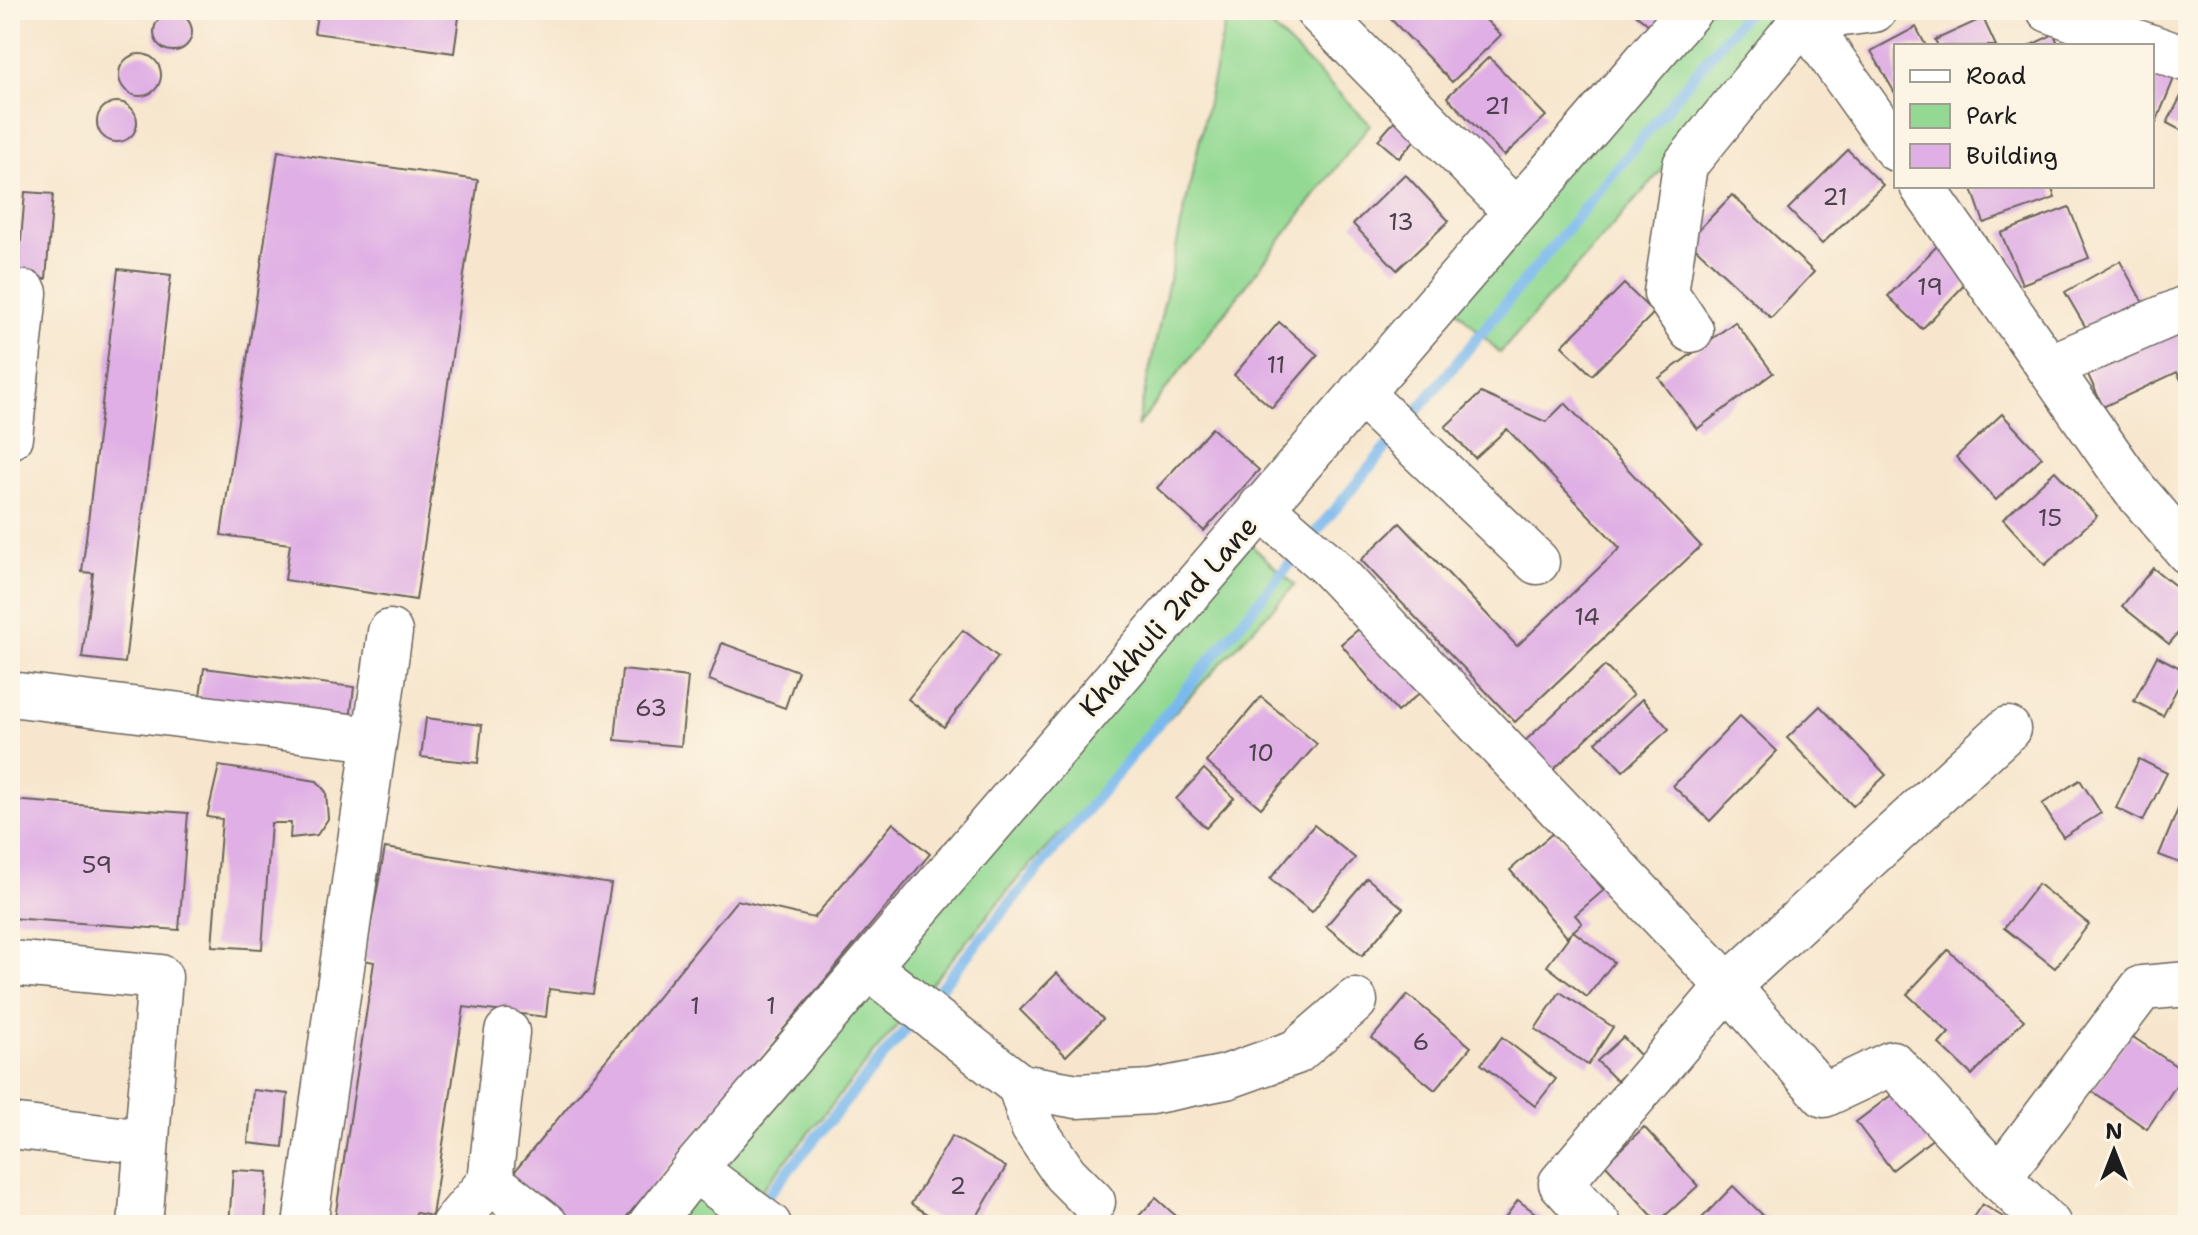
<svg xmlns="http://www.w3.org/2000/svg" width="2198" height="1235" font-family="'Shantell Sans',sans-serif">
  <rect width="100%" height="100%" fill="#fcf5e5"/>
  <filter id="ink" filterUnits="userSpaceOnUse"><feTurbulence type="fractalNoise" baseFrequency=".0125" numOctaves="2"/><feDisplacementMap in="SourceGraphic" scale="16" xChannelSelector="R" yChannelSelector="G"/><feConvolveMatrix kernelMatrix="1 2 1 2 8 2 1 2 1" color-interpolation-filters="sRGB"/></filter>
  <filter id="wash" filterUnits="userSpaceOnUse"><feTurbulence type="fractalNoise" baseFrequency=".006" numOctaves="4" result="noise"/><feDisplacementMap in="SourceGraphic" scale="32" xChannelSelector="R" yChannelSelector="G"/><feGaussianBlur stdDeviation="1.8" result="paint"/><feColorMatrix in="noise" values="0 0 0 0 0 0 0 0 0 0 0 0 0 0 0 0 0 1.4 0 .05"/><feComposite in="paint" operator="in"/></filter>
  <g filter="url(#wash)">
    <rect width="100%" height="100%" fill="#f7e6cd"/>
    <g fill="#93d993" stroke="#587a58" stroke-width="2">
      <polygon points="1228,10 1255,10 1370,124 1137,427"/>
      <polygon points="1690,10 1796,10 1800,14 1500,353 1443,296"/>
      <polygon points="1250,544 1295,585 1021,875 733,1225 656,1225"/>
    </g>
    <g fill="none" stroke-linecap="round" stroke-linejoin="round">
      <g stroke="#7ab9ee" stroke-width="11">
        <polyline points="1406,424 1743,16 1751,10"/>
        <polyline points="1311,538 1395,437"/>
        <polyline points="927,1004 1300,551"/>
        <polyline points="758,1207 916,1017"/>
      </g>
    </g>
    <g id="blocks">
      <g fill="#dfafe5">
        <polygon points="10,10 20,10 11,40 10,39"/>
        <polygon points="318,10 460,10 454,53 314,33"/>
        <polygon points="1382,10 1476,10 1501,35 1452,82"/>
        <polygon points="1631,10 1672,10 1655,30"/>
        <circle cx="173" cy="32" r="19"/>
        <polygon points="1983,18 1996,46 1938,46 1935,40"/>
        <polygon points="1916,27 1926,46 1896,46 1896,95 1871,51"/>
        <polygon points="2054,34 2059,46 2029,46"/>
        <circle cx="140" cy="75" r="21"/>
        <polygon points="1489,57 1546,116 1504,156 1447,97"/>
        <polygon points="2152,59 2178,69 2152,132"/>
        <polygon points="2188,83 2188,134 2167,123"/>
        <circle cx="117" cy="122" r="20"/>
        <polygon points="1399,116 1420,134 1399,158 1378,140"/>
        <polygon points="1848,150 1883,185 1822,244 1788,209"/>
        <polygon points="278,151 478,180 416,600 285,580 290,544 221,535"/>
        <polygon points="1405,174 1449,221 1397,270 1353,224"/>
        <polygon points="1971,186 2051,186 2055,198 1984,223"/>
        <polygon points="25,192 53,194 46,279 18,277"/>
        <polygon points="1732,195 1814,272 1771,318 1688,241"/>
        <polygon points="2069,207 2089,258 2022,284 2001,233"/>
        <polygon points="1938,245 1972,277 1922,329 1888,296"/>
        <polygon points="2120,261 2147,310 2093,340 2065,292"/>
        <polygon points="118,269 171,275 125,663 82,658 93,573 82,572"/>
        <polygon points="1624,284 1654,313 1592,375 1562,346"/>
        <polygon points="2188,316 2188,394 2177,372 2103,407 2084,366"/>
        <polygon points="1279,322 1318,355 1272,408 1234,375"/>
        <polygon points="1735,322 1773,373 1697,429 1659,378"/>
        <polygon points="1481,393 1546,422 1565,403 1701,546 1515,722 1361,560 1400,523 1517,646 1620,548 1507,429 1475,458 1445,427"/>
        <polygon points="2002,414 2042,457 1996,500 1956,457"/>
        <polygon points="1212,428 1259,470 1204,531 1157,488"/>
        <polygon points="2055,471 2097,516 2045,565 2003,519"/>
        <polygon points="2153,568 2188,596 2188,621 2169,644 2122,606"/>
        <polygon points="1372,618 1428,686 1397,712 1341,644"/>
        <polygon points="963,630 998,657 944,727 908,699"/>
        <polygon points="722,643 798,671 785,708 709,680"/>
        <polygon points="2157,656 2186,671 2163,716 2134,701"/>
        <polygon points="1605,666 1633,695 1553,770 1525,741"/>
        <polygon points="204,668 354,687 349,728 198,709"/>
        <polygon points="622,670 688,677 681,746 615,740"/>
        <polygon points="1261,697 1317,744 1261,808 1206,762"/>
        <polygon points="1642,699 1669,729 1623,771 1596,742"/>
        <polygon points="1820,706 1886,775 1853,806 1787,738"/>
        <polygon points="1740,716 1777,751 1710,821 1673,786"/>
        <polygon points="426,718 482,725 478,763 421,757"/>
        <polygon points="2139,759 2167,773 2143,821 2116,808"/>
        <polygon points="219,766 317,781 326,792 328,819 317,835 290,838 291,823 271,823 262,949 212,946 222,819 207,817"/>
        <polygon points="1204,769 1234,798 1206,828 1176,799"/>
        <polygon points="2080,780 2101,813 2063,837 2042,804"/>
        <polygon points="2188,785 2188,866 2159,855"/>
        <polygon points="10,800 188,813 179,930 10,918"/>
        <polygon points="893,823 930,854 620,1225 556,1225 506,1182 737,900 814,918"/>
        <polygon points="1314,825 1355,858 1312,912 1270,879"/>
        <polygon points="1554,832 1604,890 1575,915 1582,923 1567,937 1510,870"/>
        <polygon points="385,848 611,884 593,994 549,989 546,1017 464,1007 432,1216 416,1213 411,1225 334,1225 374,962 364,960"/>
        <polygon points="1367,878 1403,908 1362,956 1326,926"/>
        <polygon points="2038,884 2089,924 2055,968 2004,928"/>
        <polygon points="1573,931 1614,962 1587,997 1547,966"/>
        <polygon points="1948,950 2024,1020 1972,1075 1939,1044 1949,1033 1907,994"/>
        <polygon points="1057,973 1103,1019 1066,1056 1020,1010"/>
        <polygon points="1560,992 1613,1027 1588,1065 1535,1029"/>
        <polygon points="1408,995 1471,1047 1435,1090 1372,1038"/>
        <polygon points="2130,1035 2185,1072 2147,1129 2092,1091"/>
        <polygon points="1502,1037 1556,1079 1535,1106 1481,1064"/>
        <polygon points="1623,1037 1642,1057 1617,1081 1597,1061"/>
        <polygon points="1903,1086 1939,1134 1892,1170 1856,1122"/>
        <polygon points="253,1090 288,1094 283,1147 248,1143"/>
        <polygon points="1644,1127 1698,1186 1658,1222 1605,1164"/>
        <polygon points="952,1136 1006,1167 972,1225 945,1225 911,1204"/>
        <polygon points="233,1170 268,1172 265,1225 229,1225"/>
        <polygon points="1733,1186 1773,1225 1701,1225 1698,1222"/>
        <polygon points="1156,1198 1186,1225 1130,1225"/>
        <polygon points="1518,1200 1543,1219 1538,1225 1500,1225"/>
        <polygon points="1982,1204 2016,1225 1968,1225"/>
      </g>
    </g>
  </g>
  <g filter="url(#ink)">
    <use href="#blocks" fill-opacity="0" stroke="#69635a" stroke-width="2"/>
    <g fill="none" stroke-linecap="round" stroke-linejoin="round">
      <defs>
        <g id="minor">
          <polyline points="1317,10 1516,212"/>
          <polyline points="1796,10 1804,19 1896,149"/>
          <polyline points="2049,10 2148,46"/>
          <polyline points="2152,47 2188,60"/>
          <polyline points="1922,186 2134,489 2188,552"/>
          <polyline points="1691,330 1666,293 1685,165 1804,19 1874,10"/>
          <polyline points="2049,367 2188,307"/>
          <polyline points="1360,393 1537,562"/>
          <polyline points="10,437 25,293"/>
          <polyline points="1261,507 1328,565 1728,986 1824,1095 1892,1063 1999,1178 2049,1225"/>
          <polyline points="10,694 374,739"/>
          <polyline points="10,963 160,977 140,1225"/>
          <polyline points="868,967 1020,1086 1077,1096 1151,1092 1226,1077 1296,1052 1355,1001"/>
          <polyline points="507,1032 490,1181 546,1225"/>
          <polyline points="1020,1086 1033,1127 1065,1174 1093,1202"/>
          <polyline points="10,1126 146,1142"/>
          <polyline points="694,1169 769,1225"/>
          <polyline points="1999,1178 2142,988 2188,984"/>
          <polyline points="305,1225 390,632"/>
          <polyline points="453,1225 490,1181"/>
          <polyline points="650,1225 694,1169 1690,10"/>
          <polyline points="1599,1225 1561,1183 1728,986 2008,729"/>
        </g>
      </defs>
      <use href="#minor" stroke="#69635a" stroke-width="47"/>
      <use href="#minor" stroke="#fff" stroke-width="44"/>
    </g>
  </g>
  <g text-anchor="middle" stroke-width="6" stroke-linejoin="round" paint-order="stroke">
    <g font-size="24" fill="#4d414e">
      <text x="1497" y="114">21</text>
      <text x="1835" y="205">21</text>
      <text x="1401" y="230">13</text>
      <text x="1930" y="295">19</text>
      <text x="1276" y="373">11</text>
      <text x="2050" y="526">15</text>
      <text x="1587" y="625">14</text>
      <text x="651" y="716">63</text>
      <text x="1261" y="761">10</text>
      <text x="97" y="873">59</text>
      <text x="695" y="1014">1</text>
      <text x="771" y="1014">1</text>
      <text x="1421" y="1050">6</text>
      <text x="958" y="1194">2</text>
    </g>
    <g font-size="28" fill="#1c1c1c" stroke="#fcf5e5">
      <text transform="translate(1168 616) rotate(-49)" y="10">Khakhuli 2nd Lane</text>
    </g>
  </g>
  <rect width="2198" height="1235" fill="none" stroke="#fcf5e5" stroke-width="40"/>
  <rect x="1894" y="44" width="260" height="144" fill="#fcf5e5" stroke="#a29e95" stroke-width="2"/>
  <rect x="1910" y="70" width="40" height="12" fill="#ffffff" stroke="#a29e95" stroke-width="2"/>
  <text x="1966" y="84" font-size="24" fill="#1c1c1c">Road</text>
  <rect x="1910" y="104" width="40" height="24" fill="#93d993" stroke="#a29e95" stroke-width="2"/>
  <text x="1966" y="124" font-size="24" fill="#1c1c1c">Park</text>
  <rect x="1910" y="144" width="40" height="24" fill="#dfafe5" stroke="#a29e95" stroke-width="2"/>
  <text x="1966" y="164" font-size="24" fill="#1c1c1c">Building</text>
  <g transform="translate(2114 1151)" stroke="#fcf5e5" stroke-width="6" paint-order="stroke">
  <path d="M0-6L14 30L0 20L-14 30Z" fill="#1c1c1c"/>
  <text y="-12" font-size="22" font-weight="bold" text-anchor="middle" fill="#1c1c1c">N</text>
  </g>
</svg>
